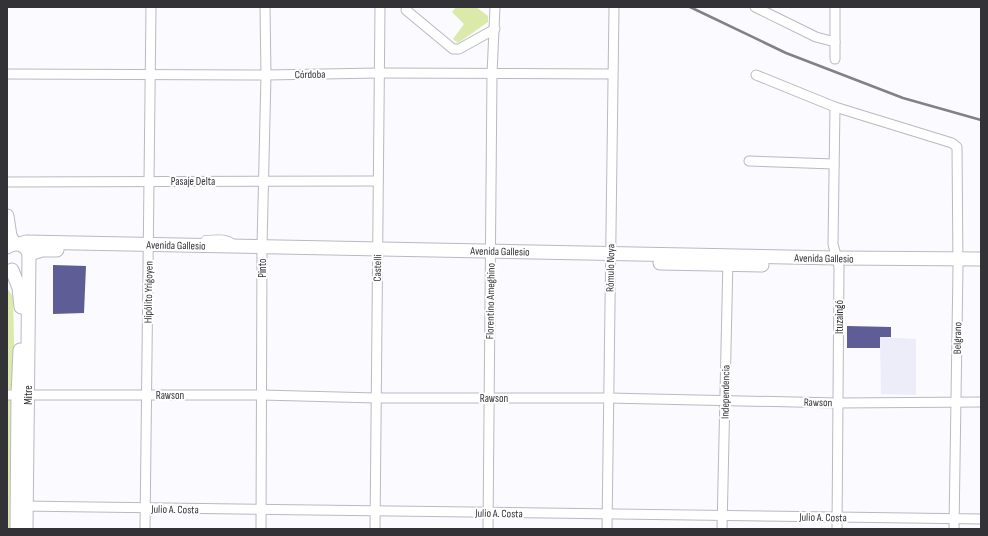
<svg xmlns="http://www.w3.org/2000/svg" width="988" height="536" font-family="'Sofia Sans Condensed',sans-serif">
  <rect width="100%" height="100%" fill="#fafaff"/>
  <polygon fill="#ededf9" points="880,337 916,339 916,395 881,394"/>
  <g fill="#dbe9a9">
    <polygon points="456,7 476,7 488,16 488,22 458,43 453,39 464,24 452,12"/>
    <polygon points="7,288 13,297 15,389 7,389"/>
    <polygon points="7,395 18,395 13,529 7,529"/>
  </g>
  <g fill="#5e5d95">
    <polygon points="53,265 86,266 84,313 53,314"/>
    <polygon points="847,326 891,327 891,337 880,337 880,348 847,348"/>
  </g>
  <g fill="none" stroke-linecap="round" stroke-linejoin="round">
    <defs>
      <path id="lane" d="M201 243 205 238C216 238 225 235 234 242"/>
      <g id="street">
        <polyline points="755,7 816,37 835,42"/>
        <polyline points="835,7 835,59"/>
        <polyline points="406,10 453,49 459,49 495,29"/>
        <polyline points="7,74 266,75 379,73 612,74"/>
        <polyline points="756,75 835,107 952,143 957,147 958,267 954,529"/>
        <polyline points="835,107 833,244 839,267 837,529"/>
        <polyline points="749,161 834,164"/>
        <polyline points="7,182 378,181"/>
        <polyline points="7,395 262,395 376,398 608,398 838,403 981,402"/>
        <polyline points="21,506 981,519"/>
        <polyline points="145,529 151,7"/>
        <polyline points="261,529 262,246 266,75 265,7"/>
        <polyline points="375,529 380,7"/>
        <polyline points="488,529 492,74 495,7"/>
        <polyline points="607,529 614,7"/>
        <polyline points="722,529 728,258"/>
      </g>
      <g id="secondary">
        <polyline points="7,216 10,236 14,243"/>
        <polyline points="20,244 26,242 837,258 981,259"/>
        <path d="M7 247C16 241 26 244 29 254L26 529"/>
        <polyline points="29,254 42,250 57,250"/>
        <polyline points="660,263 762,265"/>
        <polyline points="12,270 19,288 21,307"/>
        <polyline points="17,529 18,395 20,350"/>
      </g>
    </defs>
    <use href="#lane" stroke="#b8b9c4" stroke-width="6"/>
    <use href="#street" stroke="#b8b9c4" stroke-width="11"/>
    <use href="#secondary" stroke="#b8b9c4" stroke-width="15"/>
    <use href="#lane" stroke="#fff" stroke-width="4.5"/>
    <use href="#street" stroke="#fff" stroke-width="9"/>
    <use href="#secondary" stroke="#fff" stroke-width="13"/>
    <polyline stroke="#818186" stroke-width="2.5" points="690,7 786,53 903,98 981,120"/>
  </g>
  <g text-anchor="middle" stroke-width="4" stroke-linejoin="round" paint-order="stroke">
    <g font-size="11" fill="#323237" stroke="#fff">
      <text transform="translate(310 74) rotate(-1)" y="4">Córdoba</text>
      <text x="193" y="185">Pasaje Delta</text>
      <text transform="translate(176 245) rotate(1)" y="4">Avenida Gallesio</text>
      <text transform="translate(500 251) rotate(1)" y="4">Avenida Gallesio</text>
      <text transform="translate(824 258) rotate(1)" y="4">Avenida Gallesio</text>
      <text transform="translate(262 268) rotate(-90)" y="4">Pinto</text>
      <text transform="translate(377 268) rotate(-89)" y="4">Castelli</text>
      <text transform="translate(610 268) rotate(-89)" y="4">Rómulo Noya</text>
      <text transform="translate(148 292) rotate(-89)" y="4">Hipólito Yrigoyen</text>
      <text transform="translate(490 301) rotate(-89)" y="4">Florentino Ameghino</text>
      <text transform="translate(839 317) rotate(-90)" y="4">Ituzaingó</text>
      <text transform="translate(957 338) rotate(-89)" y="4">Belgrano</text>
      <text transform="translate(725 392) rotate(-89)" y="4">Independencia</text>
      <text transform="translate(28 395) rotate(-90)" y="4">Mitre</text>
      <text x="170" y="399">Rawson</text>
      <text x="494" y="402">Rawson</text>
      <text transform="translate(818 402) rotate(1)" y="4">Rawson</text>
      <text transform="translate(175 509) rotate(1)" y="4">Julio A. Costa</text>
      <text transform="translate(499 513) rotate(1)" y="4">Julio A. Costa</text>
      <text transform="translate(823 517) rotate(1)" y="4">Julio A. Costa</text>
    </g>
  </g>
  <rect width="988" height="536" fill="none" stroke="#323237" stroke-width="16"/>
</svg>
